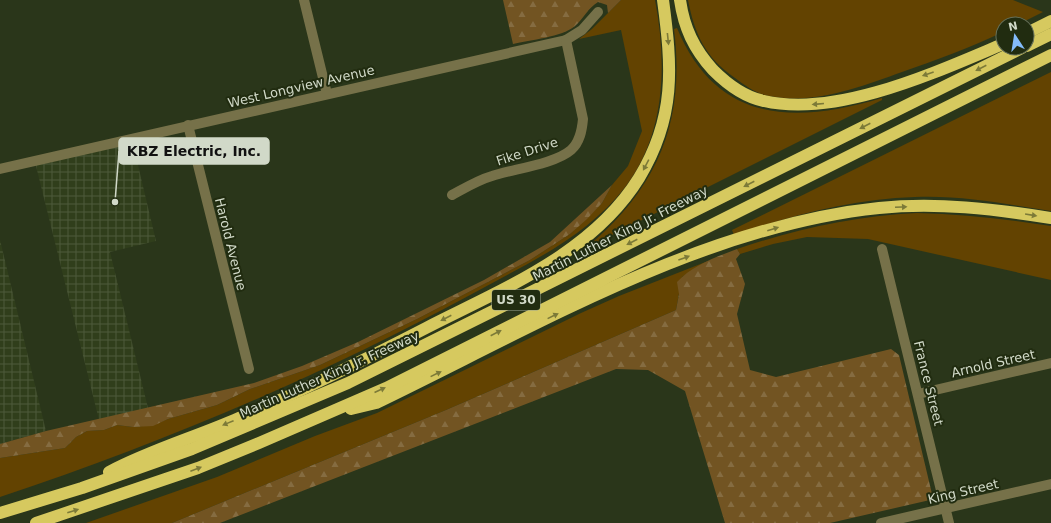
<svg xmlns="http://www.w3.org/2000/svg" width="1051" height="523" font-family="'DejaVu Sans',sans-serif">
  <defs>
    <pattern id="industrial-grid" width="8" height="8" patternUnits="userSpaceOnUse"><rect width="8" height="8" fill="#303e1b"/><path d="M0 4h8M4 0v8" fill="none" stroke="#4d593b"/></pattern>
    <pattern id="forest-firs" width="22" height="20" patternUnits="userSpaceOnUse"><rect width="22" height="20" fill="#725422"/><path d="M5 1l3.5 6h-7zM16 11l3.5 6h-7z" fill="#856c41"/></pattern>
  </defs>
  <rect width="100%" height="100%" fill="#2a361a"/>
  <g fill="url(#industrial-grid)">
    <polygon points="132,140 156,241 110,252 148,408 99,420 35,162"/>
    <polygon points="0,240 46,431 0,444"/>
  </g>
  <g fill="#634301">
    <path d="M621 0H655C667 63 666 132 626 186 586 238 528 263 472 294 321 376 163 443 0 497V458L65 448 76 437 87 431 104 430 117 425 133 427 153 425 168 419 217 405 250 389 320 365 417 319 530 260 570 234 602 203 612 185 628 166 642 131 621 30 579 39 592 29Z"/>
    <path d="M688 0H1013L1043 12 1019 24H1003V32C970 48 936 60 902 72 860 87 815 105 769 96 757 94 744 85 735 78 705 57 695 35 688 0Z"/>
    <path d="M677 28C717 124 795 124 882 98V100L596 243 594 241C661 182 685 117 674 29Z"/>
    <path d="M1051 72V211C1006 204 961 195 915 197 853 199 792 215 734 235L732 230Z"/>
    <path d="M917 213C962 214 1006 219 1051 226V280L868 239 807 237 773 244 740 254 737 249C796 229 854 216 917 213Z"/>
    <polygon points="708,261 682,277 676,310 446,410 172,523 86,523 217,477 315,436 377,413 581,313 619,296"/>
  </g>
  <g fill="url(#forest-firs)">
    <path d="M503 0H621L608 13 607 5 598 2C588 8 584 18 575 26 562 37 530 40 513 44Z"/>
    <polygon points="612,185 602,203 587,219 570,234 530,260 417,319 320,365 250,389 217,405 168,419 153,426 133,427 117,425 104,430 87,431 76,437 65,448 0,458 0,444 46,431 254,383 302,366 358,342 484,280 550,242"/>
    <path d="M737 249 740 254 736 259 745 284 737 314 750 370 776 377 891 349 899 355 932 494 930 500 830 523H725L685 391 648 370 616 369 220 523H172L446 410 676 310 679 294 677 282C693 265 716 257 737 249Z"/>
  </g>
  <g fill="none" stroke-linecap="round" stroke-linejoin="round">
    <g stroke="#767149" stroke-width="10">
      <polyline points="304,0 327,94"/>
      <polyline points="188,125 249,369"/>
      <polyline points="0,169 566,40 582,30 598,12"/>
      <path d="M452 195C465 188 478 180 492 176 513 169 555 164 571 150 580 142 582 130 583 119L566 40"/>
      <polyline points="882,249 949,523"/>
      <polyline points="918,394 1051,363"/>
      <polyline points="881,523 1051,484"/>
    </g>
    <g stroke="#d6c95f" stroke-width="12">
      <path d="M680 0C684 28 694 49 713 70 727 84 744 97 764 101 837 118 936 72 1003 44"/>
      <polyline points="1027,33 1051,21"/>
      <polyline points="1027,46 1051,34"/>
      <path d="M351 409 376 403C534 327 703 226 879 208 937 202 994 209 1051 218"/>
      <path d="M109 472C150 450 196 437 239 418 303 391 364 360 426 328 502 289 592 254 639 178 676 117 672 67 663 0"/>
      <polyline points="0,513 82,488 192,449 348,383 1022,48"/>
      <polyline points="36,523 198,468 259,443 386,388 1051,55"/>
    </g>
  </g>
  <defs><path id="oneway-solid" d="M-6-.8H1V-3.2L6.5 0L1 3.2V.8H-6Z"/></defs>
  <g fill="#7c7a38">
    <use href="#oneway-solid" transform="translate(668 39) rotate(84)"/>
    <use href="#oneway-solid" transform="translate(981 68) rotate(153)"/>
    <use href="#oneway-solid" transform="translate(928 74) rotate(161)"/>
    <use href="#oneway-solid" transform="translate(818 104) rotate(175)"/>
    <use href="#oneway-solid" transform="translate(865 126) rotate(153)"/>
    <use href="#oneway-solid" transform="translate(646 165) rotate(118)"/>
    <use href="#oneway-solid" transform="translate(749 184) rotate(153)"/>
    <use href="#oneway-solid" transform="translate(901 207) rotate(-3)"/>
    <use href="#oneway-solid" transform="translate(1031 215) rotate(9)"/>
    <use href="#oneway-solid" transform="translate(773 229) rotate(-17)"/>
    <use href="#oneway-solid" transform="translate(632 242) rotate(153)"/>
    <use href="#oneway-solid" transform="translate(684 258) rotate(-20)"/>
    <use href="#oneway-solid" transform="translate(553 316) rotate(-26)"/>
    <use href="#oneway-solid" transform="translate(446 318) rotate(153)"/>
    <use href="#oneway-solid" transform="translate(496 333) rotate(-27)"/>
    <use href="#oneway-solid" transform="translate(436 374) rotate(-26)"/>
    <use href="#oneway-solid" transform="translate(380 390) rotate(-24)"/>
    <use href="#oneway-solid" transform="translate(228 423) rotate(158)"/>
    <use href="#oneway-solid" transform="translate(196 469) rotate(-21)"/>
    <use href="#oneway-solid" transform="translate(73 511) rotate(-18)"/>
  </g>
  <g text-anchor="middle" stroke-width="4" stroke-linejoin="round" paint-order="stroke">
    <rect fill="#212c10" stroke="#9ca591" stroke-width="1" x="492" y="290" width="48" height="20" rx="3"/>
    <g font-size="12" font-weight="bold" fill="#d1d9c8">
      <text x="516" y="304">US 30</text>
    </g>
    <g font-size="13" fill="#d1d9c8" stroke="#212c10">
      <text transform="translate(301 86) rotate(-13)" y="5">West Longview Avenue</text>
      <text transform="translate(527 151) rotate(-18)" y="5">Fike Drive</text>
      <text transform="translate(620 233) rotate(-27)" y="5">Martin Luther King Jr. Freeway</text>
      <text transform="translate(231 244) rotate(76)" y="5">Harold Avenue</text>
      <text transform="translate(993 363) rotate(-13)" y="5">Arnold Street</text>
      <text transform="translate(329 374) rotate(-24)" y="5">Martin Luther King Jr. Freeway</text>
      <text transform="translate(929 383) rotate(76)" y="5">France Street</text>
      <text transform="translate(963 491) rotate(-13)" y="5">King Street</text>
    </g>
  </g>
  <path fill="none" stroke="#d1d9c8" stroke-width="1.5" d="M115 202L119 151"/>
  <circle fill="#d1d9c8" stroke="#212c10" stroke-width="1.5" cx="115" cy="202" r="4"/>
  <rect fill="#d1d9c8" stroke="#d1d9c8" stroke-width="1.5" x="119" y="138" width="150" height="26" rx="4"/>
  <g font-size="14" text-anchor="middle" font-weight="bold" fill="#111">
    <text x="194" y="156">KBZ Electric, Inc.</text>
  </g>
  <g transform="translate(1015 36) rotate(348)"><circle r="19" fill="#212c10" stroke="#67715a"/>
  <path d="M0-3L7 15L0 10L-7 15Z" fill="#84bcfb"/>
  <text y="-6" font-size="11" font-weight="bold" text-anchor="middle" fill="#d1d9c8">N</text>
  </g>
</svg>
